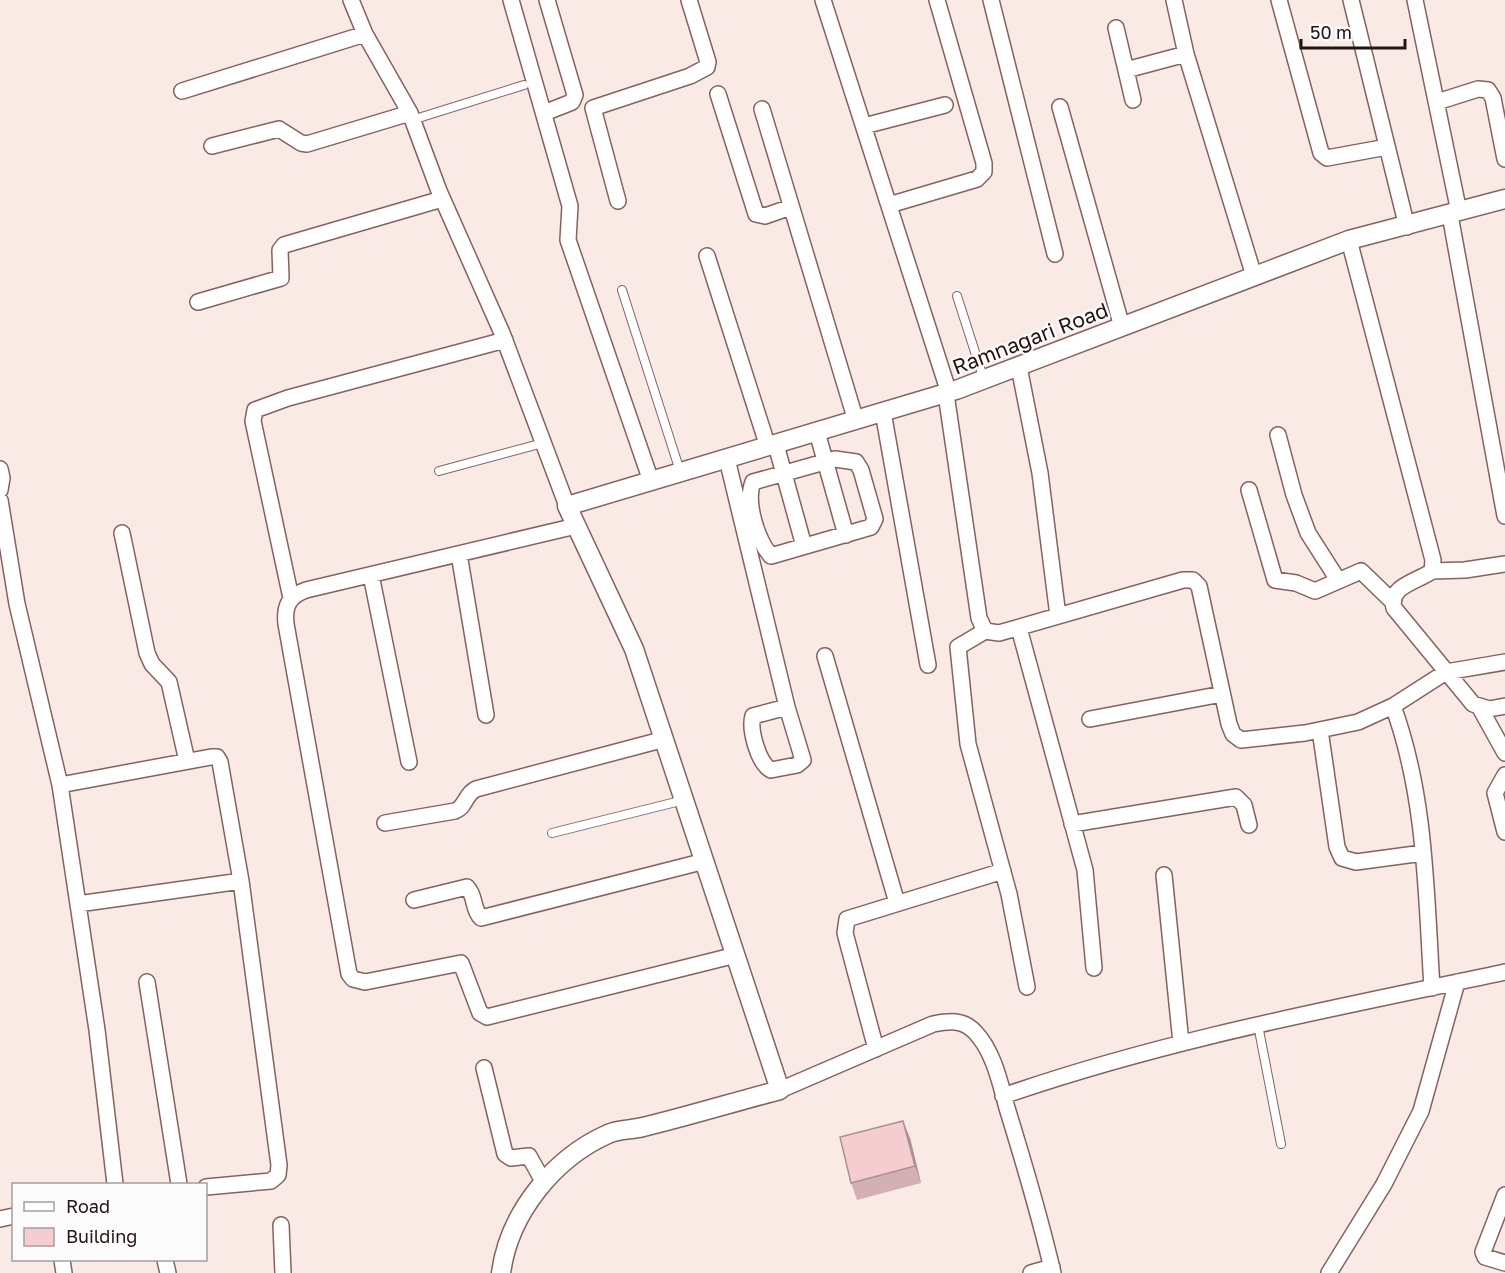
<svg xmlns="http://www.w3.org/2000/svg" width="1505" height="1273" viewBox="0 0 1505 1273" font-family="'Golos Text',sans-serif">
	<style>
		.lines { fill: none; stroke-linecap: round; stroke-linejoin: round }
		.service-casing { stroke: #84635c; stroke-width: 10 }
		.minor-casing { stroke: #84635c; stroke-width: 18 }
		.tertiary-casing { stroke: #84635c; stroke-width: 21 }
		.service { stroke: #fff; stroke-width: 8 }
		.minor { stroke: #fff; stroke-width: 15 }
		.tertiary { stroke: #fff; stroke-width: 18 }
		.wall { fill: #d3b0b3 }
		.shaded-wall { fill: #ac9092 }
		.building { fill: #f5cdd0; stroke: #ac9092; stroke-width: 1.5 }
		.labels { text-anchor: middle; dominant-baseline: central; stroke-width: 4.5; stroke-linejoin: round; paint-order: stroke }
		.street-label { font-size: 21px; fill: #211411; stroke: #fbfbfb }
	</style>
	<rect width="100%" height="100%" fill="#faeae6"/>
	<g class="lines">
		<g class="service-casing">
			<path id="service" d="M412,120L524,85
				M622,290L680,471
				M957,296L984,380
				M439,471L543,443
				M552,833L684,800
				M1258,1025L1281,1144"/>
		</g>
		<g class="minor-casing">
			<path id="minor" d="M351,0L365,34L410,113L439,191L502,333L567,506
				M511,0L570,206L568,240L651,481
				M823,0L949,393
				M991,0L1055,254
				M1174,0L1186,54L1254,276
				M1279,0L1321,153L1327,158L1387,147
				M1351,0L1407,227
				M1415,0L1459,212
				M1116,28L1133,100
				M1126,70L1186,54
				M182,91L365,34
				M718,94L756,214L765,216L791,207
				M1437,102L1478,89L1488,90L1493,98L1505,159
				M1060,107L1122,327
				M762,109L856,421
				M544,113L572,102L575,95L547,0
				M864,126L945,105
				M212,146L279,129L301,143L307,144L410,113
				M618,201L593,108L690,76L707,67L708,62L689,0
				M889,205L977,179L984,172V163L937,0
				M1450,215L1505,516
				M1349,240L1433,560L1432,571C1417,582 1388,586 1394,608L1473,704L1489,709L1505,706
				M707,256L768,447
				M198,302L281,278L280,250L284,245L442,199
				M1019,367L1040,473L1058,616
				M946,394L979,618L985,631L999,633L1183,580H1193L1199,586L1229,724L1233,734L1241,740L1305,733L1358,722L1393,706L1446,672L1505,662
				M883,412L928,665
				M817,432L846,535
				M1278,435L1294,495L1308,533L1338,580
				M776,445L804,546
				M727,459L787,707L803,760L797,765L771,770C758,763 749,729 753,716L787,707
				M835,459L856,462L861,470L875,519L871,527L771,556C757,540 745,502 753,482Z
				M0,469L2,478L0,490
				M1249,490L1275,580L1296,583L1315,591L1361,571L1392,601
				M0,500L17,604L60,785L97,1030L115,1184
				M576,526L306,590C289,596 284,606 286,624L349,974L353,979L365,982L461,963L480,1013L487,1017L736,955
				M122,533L147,653L152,664L169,682L187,761
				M459,554L486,715
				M1432,571L1465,570L1505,564
				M371,575L409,762
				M291,598L253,421L255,410L288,398L505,340
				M1019,628L1085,870L1094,968
				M985,631L958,647L968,744L1009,894L1027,987
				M825,656L897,903
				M1393,706C1426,796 1426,893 1432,988
				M1480,708L1505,753
				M1090,719L1222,694
				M1320,730L1337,847L1342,858L1356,862L1423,853
				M1505,775L1495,793L1505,832
				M60,785L211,757H217L220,762L241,881L279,1165L278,1175L271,1181L206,1187
				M385,823L455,811C466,807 465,794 476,789L665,739
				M1072,824L1236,797L1244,805L1249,825
				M1164,875L1181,1043
				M414,900L467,887C476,896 472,909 481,918L705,861
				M78,904L241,881
				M147,982L179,1184
				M876,1049L845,933L847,919L1003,871
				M484,1068L505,1154L511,1158L529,1156L544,1183
				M780,1090L933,1024C949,1021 963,1019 975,1032C994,1052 1000,1083 1007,1108C1024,1163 1040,1217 1053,1273
				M1003,1096C1167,1039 1336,1008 1505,972
				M1505,1195L1483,1252L1485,1257L1505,1263
				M0,1219L14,1216
				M281,1225L283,1273
				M62,1260L64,1273
				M165,1260L168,1273
				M1031,1273L1052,1267
				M1329,1273L1384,1184L1421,1111L1457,982"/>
		</g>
		<g class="tertiary-casing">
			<path id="tertiary" d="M501,1273C509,1213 554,1158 608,1134C618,1129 632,1130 643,1127C689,1116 734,1102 780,1090L634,649L567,506L956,390L1349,240L1505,199"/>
		</g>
		<use href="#service" class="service"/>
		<use href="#minor" class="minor"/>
		<use href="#tertiary" class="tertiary"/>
	</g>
	<path class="wall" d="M910,1138L921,1183L857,1200L851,1183Z"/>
	<path class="shaded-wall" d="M903,1121L910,1138L921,1183L915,1166Z"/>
	<path class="building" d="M903,1121L915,1166L851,1183L840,1137Z"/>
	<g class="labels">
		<g class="street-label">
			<text transform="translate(1030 338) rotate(-21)">Ramnagari Road</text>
		</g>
	</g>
	<rect x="12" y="1183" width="195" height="78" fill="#fbfbfb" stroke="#a49f9d" stroke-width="1.5"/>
	<rect x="24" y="1202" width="30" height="9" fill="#ffffff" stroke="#a49f9d" stroke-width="1.5"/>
	<text x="66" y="1213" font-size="18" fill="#211411">Road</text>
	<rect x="24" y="1228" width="30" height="18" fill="#f5cdd0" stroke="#a49f9d" stroke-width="1.5"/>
	<text x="66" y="1243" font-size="18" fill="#211411">Building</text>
	<path d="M1301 39v9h104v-9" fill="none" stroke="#211411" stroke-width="3"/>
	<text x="1310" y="39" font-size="18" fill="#211411" stroke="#fbfbfb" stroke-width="4.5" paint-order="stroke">50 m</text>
</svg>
